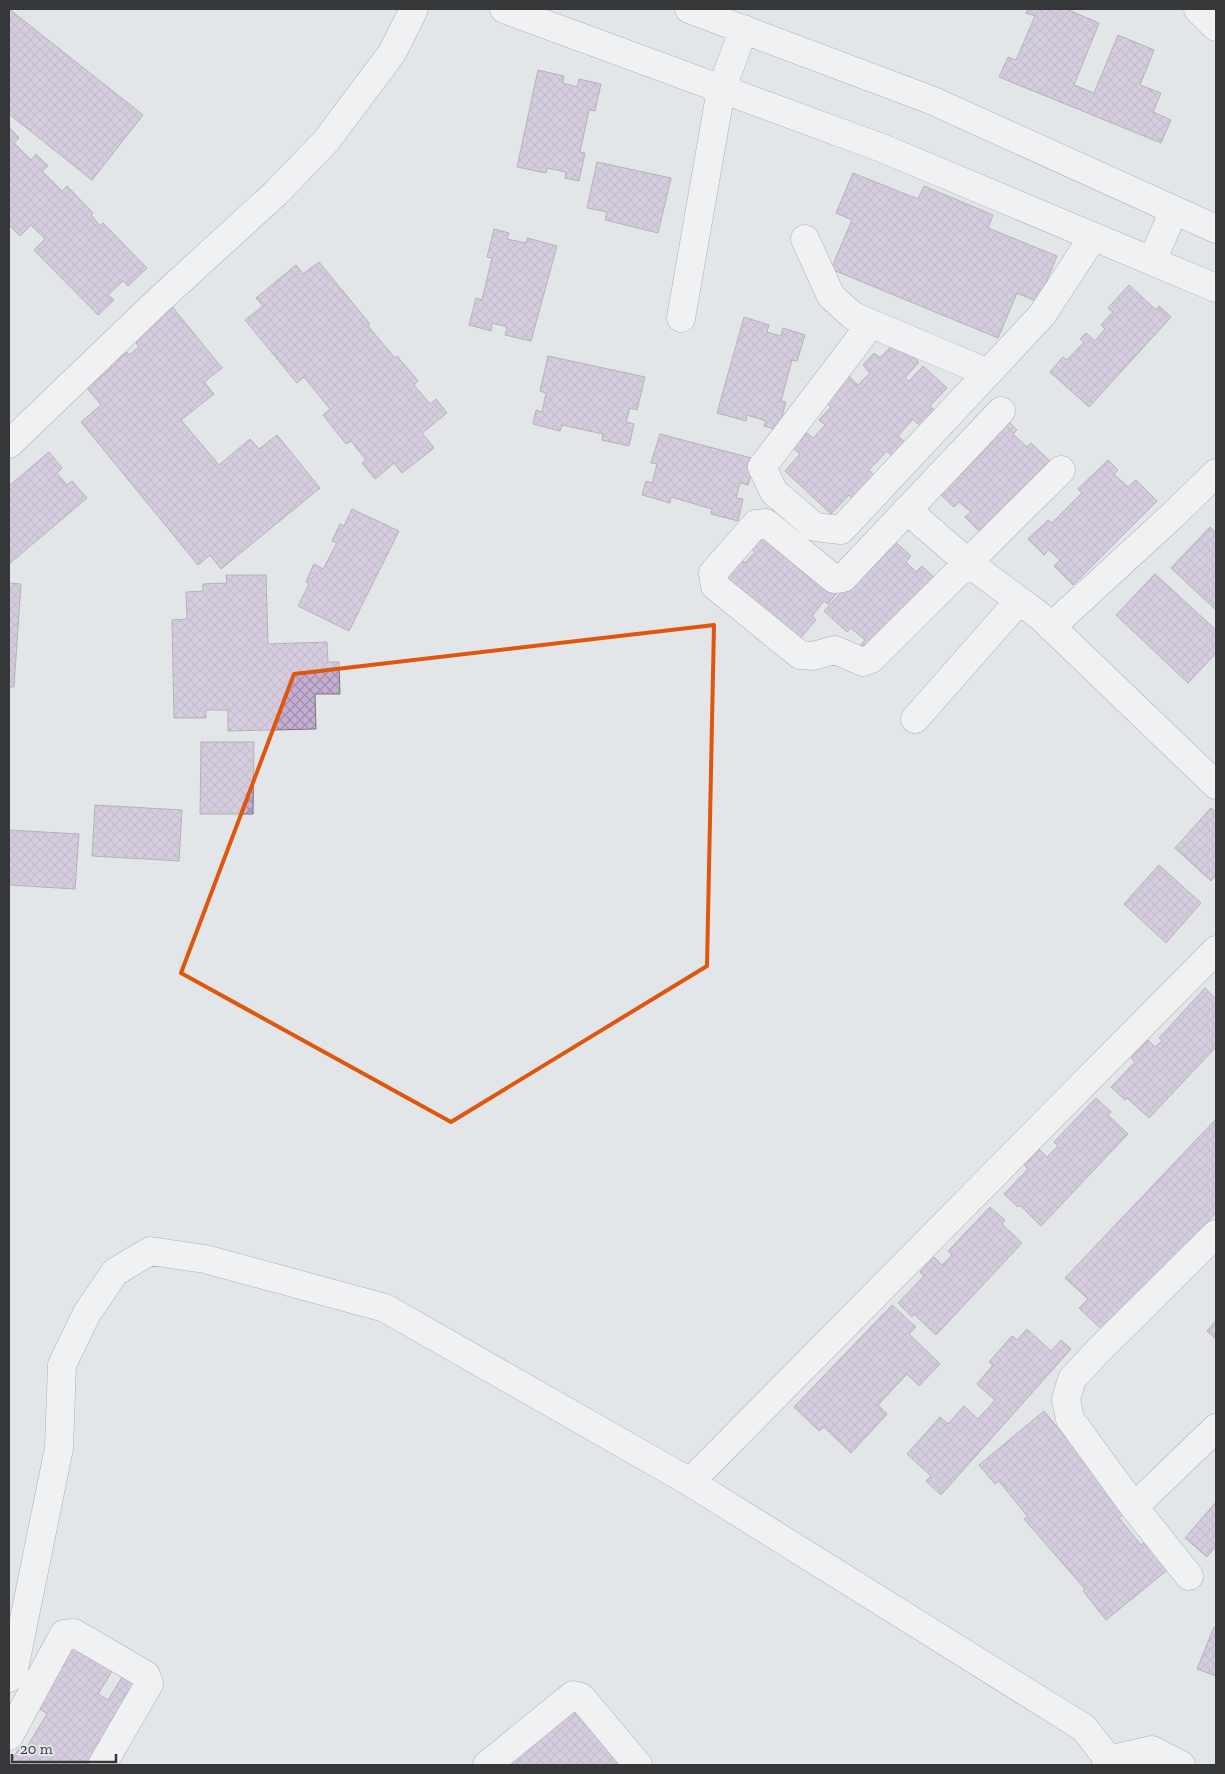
<svg xmlns="http://www.w3.org/2000/svg" width="1225" height="1774" viewBox="0 0 1225 1774" font-family="'Zilla Slab',serif">
	<style>
		.building { fill: url(#building-cross-hatch); stroke: #787679 }
		.lines { fill: none; stroke-linecap: round; stroke-linejoin: round }
		.minor-casing { stroke: #696c6f; stroke-width: 29 }
		.minor { stroke: #fff; stroke-width: 28 }
		.marked { fill: none; stroke: #df570e; stroke-width: 4; stroke-linejoin: round }
	</style>
	<defs>
		<pattern id="building-cross-hatch" width="8" height="8" patternUnits="userSpaceOnUse" patternTransform="scale(1.25)"><rect width="8" height="8" fill="#c4afd2"/><path d="M0 0l8 8M0 8l8-8" fill="none" stroke="#a08fab"/></pattern>
	</defs>
	<rect width="100%" height="100%" fill="#e3e6e9"/>
	<path class="building" d="M9,9L143,115L92,180L9,114Z
		M1028,9H1066L1099,23L1074,85L1094,93L1118,35L1154,50L1140,85L1161,93L1153,112L1171,120L1161,143L999,77L1008,57L1016,60L1035,16L1026,13Z
		M538,70L564,76L563,83L577,87L579,79L601,84L595,111L589,110L580,152L585,153L579,181L565,178L566,172L547,168L546,173L517,167Z
		M9,127L19,138L14,143L31,160L36,154L48,166L42,171L62,191L67,186L93,213L91,215L100,226L103,223L147,268L128,286L123,281L108,295L114,300L98,315L34,250L45,239L31,225L20,236L9,225Z
		M597,162L671,178L658,233L605,220L607,212L587,208Z
		M853,173L918,199L924,186L993,215L988,228L1057,256L1038,302L1017,293L998,338L831,269L852,220L836,213Z
		M494,229L509,233L507,239L526,243L527,238L557,246L531,341L505,335L507,327L492,323L491,331L469,325L476,298L482,300L492,258L487,257Z
		M319,262L370,324L368,326L395,358L397,356L418,381L414,385L430,404L436,399L447,413L422,433L434,448L402,473L394,463L375,479L362,463L366,460L351,441L346,444L323,415L330,409L304,377L297,383L245,320L263,306L256,298L296,265L303,274Z
		M1129,285L1156,310L1159,306L1171,317L1089,407L1050,372L1063,357L1067,360L1084,342L1080,339L1086,333L1095,341L1105,329L1101,325L1113,312L1108,308Z
		M170,304L222,368L204,382L214,394L181,420L219,465L250,439L259,449L277,435L320,488L221,569L210,555L198,565L81,422L101,405L87,388L112,367L111,365L127,352L129,355L139,347L135,341L142,335L138,330Z
		M744,317L769,325L767,332L781,336L783,328L805,335L797,361L792,360L781,401L786,402L778,430L764,426L766,421L747,415L746,421L717,413Z
		M896,341L919,362L905,378L909,381L923,366L947,388L930,406L935,411L921,427L913,419L898,436L906,443L893,457L887,451L869,470L876,477L857,502L849,495L831,514L785,471L800,454L793,448L807,433L813,438L825,425L819,420L831,407L823,400L847,374L858,385L870,373L863,365L874,353L880,358Z
		M548,356L645,377L637,410L630,408L626,422L634,424L629,446L602,440L603,434L562,425L560,431L533,424L536,410L542,412L546,393L540,391Z
		M1007,420L1017,430L1013,434L1027,447L1031,443L1053,464L984,536L965,517L971,512L959,502L954,507L938,492L957,472L961,475L991,444L987,440Z
		M660,434L755,459L748,485L740,483L736,498L743,499L738,521L711,514L712,509L671,497L670,503L642,495L646,481L652,483L657,464L651,463Z
		M49,452L62,468L57,473L67,485L72,481L87,498L9,564V486Z
		M1108,460L1118,470L1114,474L1128,487L1136,480L1157,501L1073,585L1054,566L1060,560L1049,550L1044,555L1028,539L1048,520L1052,523L1082,493L1078,489Z
		M352,509L399,531L349,631L298,606L309,584L306,582L314,564L323,569L337,543L332,541L340,524L344,526Z
		M1210,527L1216,532V610L1171,568Z
		M763,530L781,552L813,580L817,576L837,593L828,604L824,601L812,616L816,620L797,642L721,579L739,558L745,563L755,552L749,547Z
		M891,538L911,556L906,562L916,572L922,566L938,581L871,654L861,645L865,640L851,628L847,632L824,611Z
		M1155,574L1216,630V653L1188,683L1116,615Z
		M226,575H266L268,644L327,642L328,662H339L340,694H315L316,729L228,731V710H206V718H174L172,620L187,619L186,592L203,591V584L227,583Z
		M9,583L21,584L14,687H9Z
		M201,742H254L253,814H200Z
		M95,805L182,810L179,861L92,856Z
		M1211,808L1216,812V875L1211,881L1175,848Z
		M9,830L79,834L75,889L9,885Z
		M1159,865L1201,903L1166,943L1124,904Z
		M1205,988L1216,999V1047L1149,1118L1127,1098L1125,1100L1111,1087L1135,1062L1131,1058L1148,1040L1155,1047L1162,1041L1159,1038Z
		M1096,1098L1111,1112L1108,1115L1128,1134L1041,1226L1020,1205L1018,1207L1004,1194L1028,1169L1024,1165L1039,1149L1047,1157L1058,1146L1054,1142Z
		M1216,1119V1213L1103,1331L1079,1308L1088,1299L1065,1278Z
		M990,1207L1005,1220L1002,1224L1022,1243L936,1335L914,1314L912,1317L898,1303L924,1276L920,1272L934,1257L942,1265L952,1255L948,1251Z
		M892,1305L916,1327L909,1334L940,1364L919,1386L907,1374L878,1405L887,1414L851,1453L824,1427L819,1431L794,1407Z
		M1216,1320V1339L1207,1331Z
		M1027,1329L1051,1351L1061,1340L1071,1349L941,1495L926,1481L931,1476L907,1454L940,1417L948,1424L964,1406L978,1419L995,1400L977,1384L993,1365L989,1362L1012,1336L1017,1340Z
		M1044,1411L1127,1512L1119,1518L1141,1545L1149,1539L1171,1567L1106,1620L1083,1591L1085,1589L1024,1519L1028,1517L999,1481L995,1484L979,1465Z
		M1216,1502V1550L1214,1548L1207,1557L1185,1538Z
		M1214,1627L1216,1628V1676L1197,1669Z
		M72,1642L114,1668L98,1694L108,1700L124,1674L140,1684L94,1765H9L20,1747L25,1750L47,1714L33,1704Z
		M573,1701L627,1765H496Z"/>
	<g class="lines">
		<g class="minor-casing">
			<path id="minor" d="M504,9L882,148L1216,288
				M689,9L931,100L1216,229
				M1198,9L1216,27
				M805,239L831,296L853,316L988,373
				M1152,261L1174,210
				M681,318L721,90L744,29
				M871,324L762,467L774,492L815,527L841,530L1042,315L1093,237
				M1001,411L843,578L834,579L766,523L756,524L713,573L715,586L800,655L813,656L835,650L863,662L871,659L1061,470
				M9,444L159,300L276,193L326,141L392,53L414,9
				M907,510L967,562L1040,616L1216,785
				M1051,627L1173,515L1216,473
				M915,719L1019,601
				M1216,1234L1098,1351L1072,1379L1066,1399L1070,1419L1134,1507L1216,1428
				M690,1482L1216,950
				M1134,1507L1189,1576
				M9,1678L14,1669L59,1448L62,1365L87,1313L115,1272L150,1251L205,1259L385,1308L690,1482L1084,1728L1113,1765
				M9,1736L64,1634L74,1633L146,1675L149,1684L102,1765
				M487,1765L573,1695L581,1697L638,1765
				M1106,1765L1121,1757L1152,1750L1181,1765"/>
		</g>
		<use href="#minor" class="minor"/>
	</g>
	<path d="M0 0H1225V1774H0ZM714,625L707,966L451,1122L181,973L294,674Z" fill="#e3e6e9" fill-opacity=".55" fill-rule="evenodd"/>
	<path class="marked" d="M714,625L707,966L451,1122L181,973L294,674Z"/>
	<rect width="1225" height="1774" fill="none" stroke="#363739" stroke-width="20"/>
	<path d="M12 1754v8h104v-8" fill="none" stroke="#363739" stroke-width="2.5"/>
	<text x="20" y="1754" font-size="15" fill="#363739" stroke="#e3e6e9" stroke-width="4" paint-order="stroke">20 m</text>
</svg>
